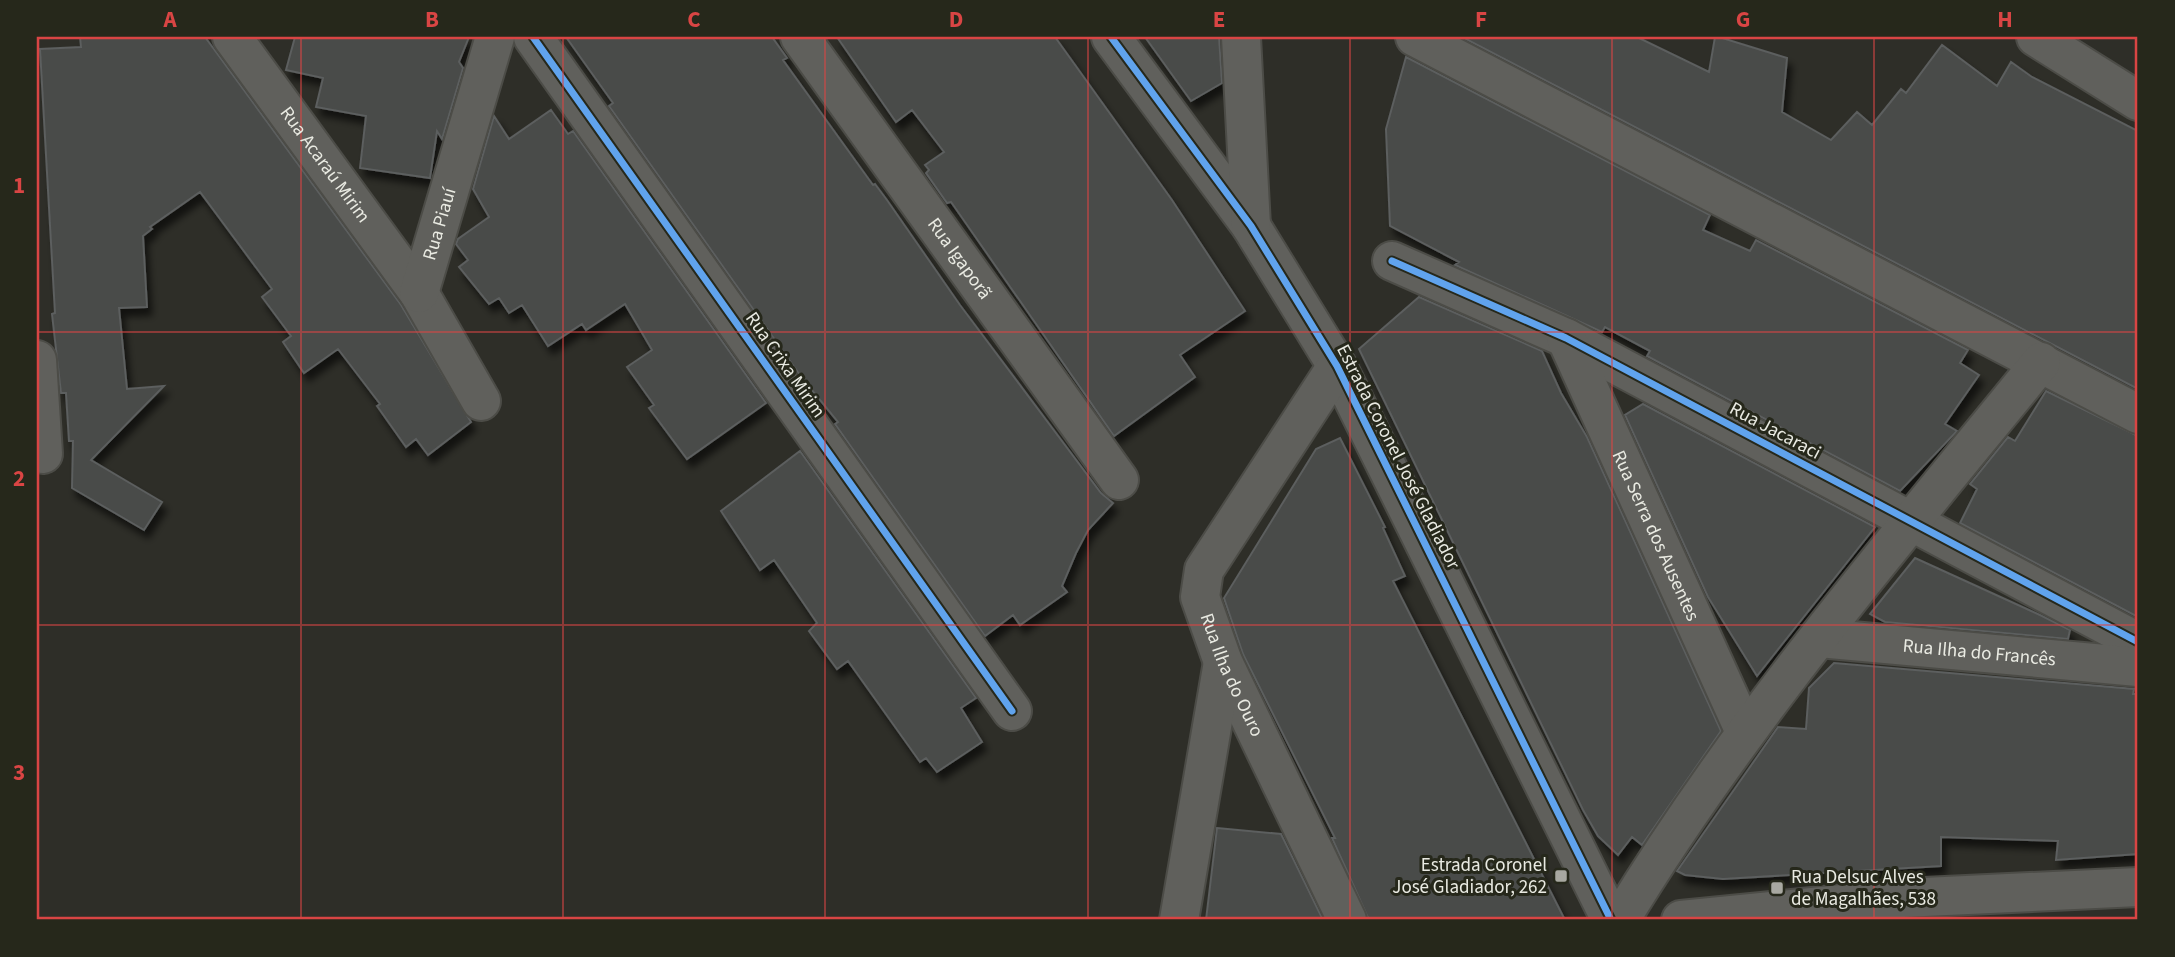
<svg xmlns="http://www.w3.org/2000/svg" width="2175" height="957" viewBox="0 0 2175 957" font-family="'Source Sans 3',sans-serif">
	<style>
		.building { fill: #494b49; stroke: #5c5e5e; stroke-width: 2; filter: url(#shadow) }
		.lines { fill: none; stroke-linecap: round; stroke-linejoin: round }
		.minor-casing { stroke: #4c4c47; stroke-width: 42 }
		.minor { stroke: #60605c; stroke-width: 38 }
		.cycleway-casing { stroke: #26281b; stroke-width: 11 }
		.cycleway { stroke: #60a3ed; stroke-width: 7 }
		.grid { fill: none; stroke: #d94544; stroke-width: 2; stroke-opacity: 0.55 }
		.poi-dot { fill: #a8a8a1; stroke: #26281b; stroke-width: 2.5 }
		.labels { text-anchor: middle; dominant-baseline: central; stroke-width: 6; stroke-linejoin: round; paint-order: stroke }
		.street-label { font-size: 19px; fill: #e9eae2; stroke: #26281b }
		.poi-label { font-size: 19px; fill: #e9eae2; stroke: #26281b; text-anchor: end }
		.neatline { fill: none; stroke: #d94544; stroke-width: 2.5 }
		.grid-label { font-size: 23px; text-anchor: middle; font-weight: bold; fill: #d94544 }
	</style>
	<defs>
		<filter id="shadow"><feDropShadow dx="4.5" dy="8" stdDeviation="3.5" flood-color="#0009"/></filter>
	</defs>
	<rect width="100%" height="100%" fill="#2e2e28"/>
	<path class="building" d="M80,37H205L401,305L471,422L428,455L416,439L406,447L377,406L380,404L338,349L304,373L283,342L291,336L262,297L272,289L200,192L150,227L152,229L143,236L147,307L119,308L127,389L164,386L91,460L162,502L144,530L72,488L73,441H69L66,393H61L52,314L55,313L40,49L81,47Z
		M295,37H469L459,62L463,68L442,139L437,131L430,178L360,168L366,116L316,107L323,78L286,70Z
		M566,37H772L787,58L783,60L873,185L875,184L887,200L960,305L1101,493L1113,503L1088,530L1076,553L1062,586L1067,592L1020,625L1013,615L985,636L835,424L838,422L802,378L609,106L613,103Z
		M837,37H1055L1172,200L1245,311L1180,355L1195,377L1114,436L958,212L951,202L947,203L926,173L929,170L925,165L944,152L912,110L896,122Z
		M1145,37H1219L1222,83L1191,101Z
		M1462,37H1637L1709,72L1715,37H1719L1787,58L1782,112L1831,140L1857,112L1872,125L1901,89L1906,93L1942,45L1997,86L2011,62L2032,77L2138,131V389Z
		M1406,57L1710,215L1703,230L1750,251L1756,240L1968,350L1960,363L1979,375L1945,424L1957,431L1900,491L1647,356L1650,351L1605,327L1602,332L1455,265L1459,262L1390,226L1386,129Z
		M551,110L568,134L573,131L766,403L687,459L649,408L654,405L627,367L652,350L625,304L586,330L582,324L548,346L522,305L509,313L499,298L489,304L459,267L468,260L456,244L458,239L489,217L473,189L494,116L509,139Z
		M1419,297L1542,351L1561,393L1587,437L1721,731L1642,845L1632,837L1618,855L1598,836L1583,810L1359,349Z
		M2046,391L2138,436V617L1960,523L1977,489L1970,484L2008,437L2015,441Z
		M1643,404L1875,527L1757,676L1708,597L1625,415Z
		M1340,438L1385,527L1383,528L1405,576L1393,581L1565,920H1369L1332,838H1335L1243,654L1224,598L1316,449Z
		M800,451L976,698L961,708L982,742L937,772L926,758L920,762L848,661L837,669L809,631L817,623L774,560L760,570L721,511Z
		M1915,558L2040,615L2070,630L2068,639L1885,622L1870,614Z
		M1834,663L2134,689L2133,694H2138V854L2056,860L2058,841L1941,837V866L1723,879L1685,875L1677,871L1778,727L1806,729L1809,688Z
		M1217,828L1281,834L1323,920H1206Z"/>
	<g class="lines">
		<g class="minor-casing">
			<g id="minor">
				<path id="s1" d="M232,37L419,293L481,401"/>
				<path d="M533,37L1012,711"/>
				<path id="s2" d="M800,37L1119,480"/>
				<path d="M1111,37L1251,226L1337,366L1611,920"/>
				<path d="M1241,37L1251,226"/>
				<path d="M1415,37L2138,414"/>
				<path d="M2036,37L2138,101"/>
				<path d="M1392,261L1566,338L2138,642"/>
				<path id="s3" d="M419,293L495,37"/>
				<path id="s4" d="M1566,338L1745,732"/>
				<path d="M37,360L43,454"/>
				<path id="s5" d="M1337,366L1204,570L1200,597L1223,662L1347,920"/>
				<path id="s6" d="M1819,638L2138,667"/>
				<path d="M1179,920L1223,662"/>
				<path d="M1620,920C1741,721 1894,543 2041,362"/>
				<path d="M1681,920L1903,898L2138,887"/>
			</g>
		</g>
		<use href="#minor" class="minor"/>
		<g class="cycleway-casing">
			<path id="cycleway" d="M533,37L1012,711
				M1111,37L1251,226L1337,366L1611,920
				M1392,261L1566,338L2138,642"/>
		</g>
		<use href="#cycleway" class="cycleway"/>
	</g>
	<path class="grid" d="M301,37V920M563,37V920M825,37V920M1088,37V920M1350,37V920M1612,37V920M1874,37V920M37,332H2138M37,625H2138"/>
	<g class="poi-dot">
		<rect x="1554" y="869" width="14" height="14" rx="3.5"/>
		<rect x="1770" y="881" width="14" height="14" rx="3.5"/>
	</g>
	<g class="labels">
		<g class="street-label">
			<text stroke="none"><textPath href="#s1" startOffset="158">Rua Acaraú Mirim</textPath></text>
			<text stroke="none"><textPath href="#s3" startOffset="72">Rua Piauí</textPath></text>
			<text stroke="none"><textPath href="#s2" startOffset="273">Rua Igaporã</textPath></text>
			<text transform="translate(785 365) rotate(55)">Rua Crixa Mirim</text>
			<text transform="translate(1775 431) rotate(28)">Rua Jacaraci</text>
			<text transform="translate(1398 457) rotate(63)">Estrada Coronel José Gladiador</text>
			<text stroke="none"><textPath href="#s4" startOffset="217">Rua Serra dos Ausentes</textPath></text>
			<text stroke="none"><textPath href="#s6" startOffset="161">Rua Ilha do Francês</textPath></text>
			<text stroke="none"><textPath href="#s5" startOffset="355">Rua Ilha do Ouro</textPath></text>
		</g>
		<g class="poi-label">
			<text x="1547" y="865">Estrada Coronel<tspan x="1547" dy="22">José Gladiador, 262</tspan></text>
			<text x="1791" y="877" text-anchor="start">Rua Delsuc Alves<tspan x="1791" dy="22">de Magalhães, 538</tspan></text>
		</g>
	</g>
	<rect width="2175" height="957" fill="none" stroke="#26281b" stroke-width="77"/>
	<rect x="38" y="38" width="2098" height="880" class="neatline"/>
	<g class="grid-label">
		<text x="170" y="27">A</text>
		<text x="432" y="27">B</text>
		<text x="694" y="27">C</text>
		<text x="956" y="27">D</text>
		<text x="1219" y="27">E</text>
		<text x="1481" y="27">F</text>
		<text x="1743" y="27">G</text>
		<text x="2005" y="27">H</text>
		<text x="19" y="193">1</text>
		<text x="19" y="486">2</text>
		<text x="19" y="780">3</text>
	</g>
</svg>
